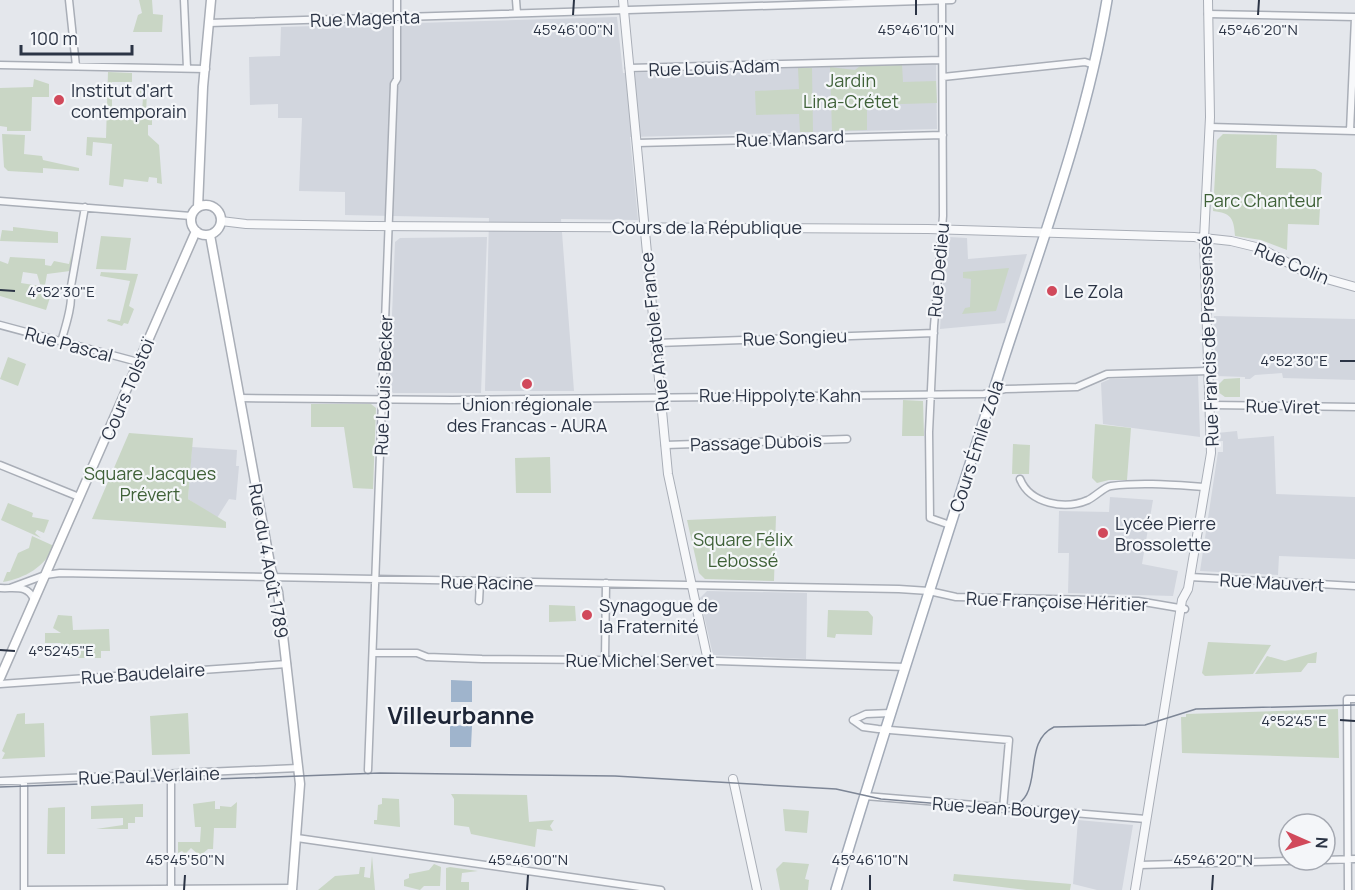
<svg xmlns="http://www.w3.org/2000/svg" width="1355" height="890" viewBox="0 0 1355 890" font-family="Manrope,sans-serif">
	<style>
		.built { fill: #d2d6de }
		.green { fill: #c9d6c5 }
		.water { fill: #9fb4cc }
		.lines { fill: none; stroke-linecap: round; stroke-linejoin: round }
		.minor-casing { stroke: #a9aeb7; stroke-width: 9 }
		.tertiary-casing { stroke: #a9aeb7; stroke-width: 10 }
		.secondary-casing { stroke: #a9aeb7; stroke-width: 11 }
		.primary-casing { stroke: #a3abb8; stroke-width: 12 }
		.minor { stroke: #f7f8fa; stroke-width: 6 }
		.tertiary { stroke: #f7f8fa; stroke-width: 8 }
		.secondary { stroke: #fff; stroke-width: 8 }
		.primary { stroke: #fff; stroke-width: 9 }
		.tram { stroke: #7d8696; stroke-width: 1.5 }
		.ticks { fill: none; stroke: #2b3445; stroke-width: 2 }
		.poi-dot { fill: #d1495b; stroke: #f4f6f9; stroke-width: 2 }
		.labels { text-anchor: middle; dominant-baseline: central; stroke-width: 4.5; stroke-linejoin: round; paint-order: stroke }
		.street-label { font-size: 18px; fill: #2b3445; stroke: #f4f6f9 }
		.park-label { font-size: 18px; fill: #3f6138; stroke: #f4f6f9 }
		.poi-label { font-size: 18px; fill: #2b3445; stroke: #f4f6f9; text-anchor: start }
		.district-label { font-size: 24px; font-weight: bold; fill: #1d2536; stroke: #f4f6f9 }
		.ticks-label { font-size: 15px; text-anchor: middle; fill: #2b3445; stroke: #f4f6f9; stroke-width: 4.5; stroke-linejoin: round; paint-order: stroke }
	</style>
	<rect width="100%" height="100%" fill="#e4e7ec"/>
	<path class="built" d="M617,17L623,73L936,64L937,129L630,137L638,220L561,219L574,391H485L489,218L345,215V192L299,191L302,118H278V104L250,105L249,57L280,56L281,27Z
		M487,237L481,393H393L389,388L395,242L400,238Z
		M949,237L967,238L968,259L1027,254L1005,323L940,329L945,242Z
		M1214,316L1355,319V380L1283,378L1282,373L1255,375L1250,379H1245V377L1216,376Z
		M1198,375L1200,437L1103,424L1101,383L1110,379Z
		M1237,431L1238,439L1274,436L1276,494L1355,497V559L1279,556L1278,575L1200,571L1218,452H1223V441H1218L1217,433Z
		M192,447L237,450L236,466H239L236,500L229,499L217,518L188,499Z
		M1110,497L1153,500L1142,564L1178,571L1173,596L1068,593L1069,553H1058L1059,511L1109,512Z
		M707,591L807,593L806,659L713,655L700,598Z
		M1078,820L1133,825L1122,890H1097L1073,884Z"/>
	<path class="green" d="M139,0H152L153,14L163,15L162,32H133L138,15L142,13Z
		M902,65L903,82L936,81L937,103L867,105V130L832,131L830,67L855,70L860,66Z
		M798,68H812L813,132H800L799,114L756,115L755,91L799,89Z
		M108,72L132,73V82H112V111H142L143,98L138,97V85H144L147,89L146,118H118L152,119V125H148V135L159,145L162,184L157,183V178L149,177L148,182L124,179L123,187L109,185L112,144L93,142L92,156L86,155L87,137L106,138Z
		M34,79L49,84V97H32L31,131H7V127L0,126V88L33,87Z
		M2,134L25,135L24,154L42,156L43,160L79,168V171L43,168V173L8,171L4,167Z
		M1223,134L1277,135L1276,168L1315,169L1322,173L1319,225L1288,224L1287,250L1261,240L1235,236C1234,218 1231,213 1213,211L1217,140Z
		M13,227L58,232V243L0,241L2,230L13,231Z
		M101,236L131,238L126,270L96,269Z
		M72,252L70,271L47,274L45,285L40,284L37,274L23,272L21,283L53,288L46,310L0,296V261L8,264L10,257L45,259V265L51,266L54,261L69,264Z
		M1009,268L996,311L962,314L965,308L970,307L971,279L963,278V272Z
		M101,272L138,274L129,306L134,309L128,324L124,323L122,326L107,321L108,319L120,321L130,281L100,276Z
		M8,357L26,364L18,386L0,379Z
		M1240,378V397H1225L1218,392L1219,384L1224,379Z
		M903,400L923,401L924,436H902Z
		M311,404H371L376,408L373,489L353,488L344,427H311Z
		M1095,424L1131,428L1127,480H1109L1097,483L1092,478Z
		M129,433L193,438L188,499L226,522V528L92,519Z
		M1013,444L1030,445L1029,474H1012Z
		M550,457L551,493H516L515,458Z
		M8,503L33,513L32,517L49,520L44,533L37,530L35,533L41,538L1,520Z
		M776,516L774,581L705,579L699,573L687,520Z
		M32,536L54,546C45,567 25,578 3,582L7,572H10L18,553L29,548Z
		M549,605L575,606L576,621L549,622Z
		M828,610L868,611L873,617L872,635L836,634L835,638L827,637Z
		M58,615L72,616L73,630L109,629L110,651H101V658H69L68,653H62L61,643H45V633H61L53,628Z
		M1208,642L1271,645L1253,674L1205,676L1202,673Z
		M1317,652L1316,663H1308L1301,672L1255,674L1267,656L1285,661Z
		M1338,709L1339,758L1182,753L1181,717H1186V714Z
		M25,713V724L44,723L45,757L2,759L5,753L2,751L17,714Z
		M188,713L190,754L152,755L150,716Z
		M451,794L527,795L529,822L554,820L550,826L553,831L537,829L535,847L471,834L469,827L454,825V799Z
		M382,798L399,799L400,827L374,824V820H377L378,805L382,804Z
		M215,801V809H220V806L231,807L237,802L236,828H214L213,849H208L200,856L191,848L185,854L182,851L178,853V842H200L201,827H195L193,804Z
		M143,804V817H135V823H128V829H96L123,825V818L91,819V806Z
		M65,807V854H47L48,808Z
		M783,809L809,811L807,833L785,831Z
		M372,856L375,890H318L335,876L359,874L360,867H365L364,877L370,878Z
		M783,862L809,864L805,879L809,880L808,890H780L776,869Z
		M434,864L441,867L440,886H424L420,890L404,886V880L409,878V874L429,870Z
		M450,867L478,871L462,873L461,882H469V890H446V868Z
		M954,874L1071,884L1070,890H1026L953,881Z"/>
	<path class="water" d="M451,680L472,681V702H451Z
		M450,725L472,726L471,747H450Z"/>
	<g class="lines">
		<g class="minor-casing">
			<path id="minor" d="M69,0L76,66
				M184,0L187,68
				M516,0L517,13
				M942,0L943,216L934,326L929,432L930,518L950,525
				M1208,14L1355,17
				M209,23L952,0
				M0,65L206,69
				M629,68L942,60
				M943,77L1085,62L1094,65
				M1210,127L1355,131
				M1350,131L1355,18
				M637,143L943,135
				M0,201L191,216
				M0,325L138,362
				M61,342C64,331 74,302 70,292L85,207
				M657,343L934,333
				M240,398L452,400L984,394L1005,389L1077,387L1107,374L1209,371
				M1210,405L1355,407
				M665,445L847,439
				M0,465L79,497
				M1020,479C1030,504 1065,510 1088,500C1096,496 1104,487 1111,486C1142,482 1174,485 1205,487
				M1190,577L1355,586
				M0,588C14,589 28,584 34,600
				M10,588L45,575L60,573L899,589L929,591L956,597L1138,601L1185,609
				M479,601L480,583
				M374,653H417L427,657L482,659L717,661L906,667
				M605,660L606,583
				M0,684L287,664
				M853,720L863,727L878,729L1009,740L1003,809
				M853,720L866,714L891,713
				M368,770L394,84L397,79V0
				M0,781L298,768
				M865,796L1146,819
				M297,838L661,890
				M1325,860L1355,859
				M1139,865L1325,860
				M24,890V780
				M25,890L292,888
				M171,890V774
				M1348,890L1347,702V699H1355"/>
		</g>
		<g class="tertiary-casing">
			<path id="tertiary" d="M623,0L668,474L708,661
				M221,221L246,224L371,226L928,229L1194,237L1231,241L1260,248L1309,274L1355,287
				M733,779L757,890
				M1135,890L1182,600L1188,589L1211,453L1204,239L1210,117L1208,0"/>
		</g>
		<g class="secondary-casing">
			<path id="secondary" d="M191 220a15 15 0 1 1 30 0a15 15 0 1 1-30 0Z
				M198,207L203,87L211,0
				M210,235L271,569L278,592L300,784L292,890
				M0,678L196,231"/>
		</g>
		<g class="primary-casing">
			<path id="primary" d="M836,890C890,711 948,533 1005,355C1043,238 1087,121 1107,0"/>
		</g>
		<use href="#minor" class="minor"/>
		<use href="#tertiary" class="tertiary"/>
		<use href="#secondary" class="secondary"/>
		<use href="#primary" class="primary"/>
		<path class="tram" d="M0,787L380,773L615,776L836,789L881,799L1003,809C1050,803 1018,744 1054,727L1145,725L1196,709L1355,705"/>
	</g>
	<path class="ticks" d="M573,15L574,0M916,15V0M1258,15L1259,0M0,290L15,291M1340,361H1355M0,650L15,651M1340,720L1355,721M184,890L185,875M527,890L528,875M870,890V875M1212,890L1213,875"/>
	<g class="poi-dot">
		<circle cx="59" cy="100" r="6"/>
		<circle cx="1052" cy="291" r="6"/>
		<circle cx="527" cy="384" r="6"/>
		<circle cx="1103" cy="533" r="6"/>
		<circle cx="587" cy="615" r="6"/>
	</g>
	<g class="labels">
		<g class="street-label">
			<text transform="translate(365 18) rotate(-2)">Rue Magenta</text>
			<text transform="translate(714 67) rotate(-2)">Rue Louis Adam</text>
			<text transform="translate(790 138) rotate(-2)">Rue Mansard</text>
			<text x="707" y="227">Cours de la République</text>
			<text transform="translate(1292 263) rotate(23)">Rue Colin</text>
			<text transform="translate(938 270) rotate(-85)">Rue Dedieu</text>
			<text transform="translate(654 332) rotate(-96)">Rue Anatole France</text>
			<text transform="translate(795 337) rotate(-2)">Rue Songieu</text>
			<text transform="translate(1208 341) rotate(-92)">Rue Francis de Pressensé</text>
			<text transform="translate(69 344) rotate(15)">Rue Pascal</text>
			<text transform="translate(383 385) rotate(-88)">Rue Louis Becker</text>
			<text transform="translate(127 389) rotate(-67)">Cours Tolstoï</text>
			<text x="780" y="395">Rue Hippolyte Kahn</text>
			<text transform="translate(1283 406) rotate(1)">Rue Viret</text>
			<text transform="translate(756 442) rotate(-2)">Passage Dubois</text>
			<text transform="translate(976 446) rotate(-72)">Cours Émile Zola</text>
			<text transform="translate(269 561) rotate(80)">Rue du 4 Août 1789</text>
			<text transform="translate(487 582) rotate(1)">Rue Racine</text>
			<text transform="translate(1272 582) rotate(3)">Rue Mauvert</text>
			<text transform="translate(1057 601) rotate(2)">Rue Françoise Héritier</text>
			<text x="640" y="660">Rue Michel Servet</text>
			<text transform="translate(143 673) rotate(-4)">Rue Baudelaire</text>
			<text transform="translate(149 775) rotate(-2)">Rue Paul Verlaine</text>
			<text transform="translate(1006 808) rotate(4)">Rue Jean Bourgey</text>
		</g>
		<g class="park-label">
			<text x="851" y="80">Jardin<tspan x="851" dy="21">Lina-Crétet</tspan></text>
			<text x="1263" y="200">Parc Chanteur</text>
			<text x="150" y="473">Square Jacques<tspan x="150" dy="21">Prévert</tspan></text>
			<text x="743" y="539">Square Félix<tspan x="743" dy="21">Lebossé</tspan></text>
		</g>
		<g class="poi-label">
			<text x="71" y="90">Institut d'art<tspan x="71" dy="21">contemporain</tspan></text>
			<text x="1064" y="291">Le Zola</text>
			<text x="527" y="404" text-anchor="middle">Union régionale<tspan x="527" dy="21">des Francas - AURA</tspan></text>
			<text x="1115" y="523">Lycée Pierre<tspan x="1115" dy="21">Brossolette</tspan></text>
			<text x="599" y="605">Synagogue de<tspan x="599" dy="21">la Fraternité</tspan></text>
		</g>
		<g class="district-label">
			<text x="461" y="714">Villeurbanne</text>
		</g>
	</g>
	<g class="ticks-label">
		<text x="573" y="35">45°46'00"N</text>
		<text x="916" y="35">45°46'10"N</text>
		<text x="1258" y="35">45°46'20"N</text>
		<text x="61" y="297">4°52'30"E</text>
		<text x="1294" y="366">4°52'30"E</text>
		<text x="61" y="656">4°52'45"E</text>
		<text x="1294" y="726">4°52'45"E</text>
		<text x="185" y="865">45°45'50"N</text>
		<text x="528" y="865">45°46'00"N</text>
		<text x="870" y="865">45°46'10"N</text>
		<text x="1213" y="865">45°46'20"N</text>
	</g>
	<g transform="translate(1307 842) rotate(93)"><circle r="28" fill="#f4f6f9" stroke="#a4a8b1" stroke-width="1.5"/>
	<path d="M0-4.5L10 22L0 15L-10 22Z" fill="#d1495b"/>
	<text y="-9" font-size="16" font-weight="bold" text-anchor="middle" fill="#2b3445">N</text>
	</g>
	<path d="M21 45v9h111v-9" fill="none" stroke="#2b3445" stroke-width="3"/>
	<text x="30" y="45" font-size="18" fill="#2b3445" stroke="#f4f6f9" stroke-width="4.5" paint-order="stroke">100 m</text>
</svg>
